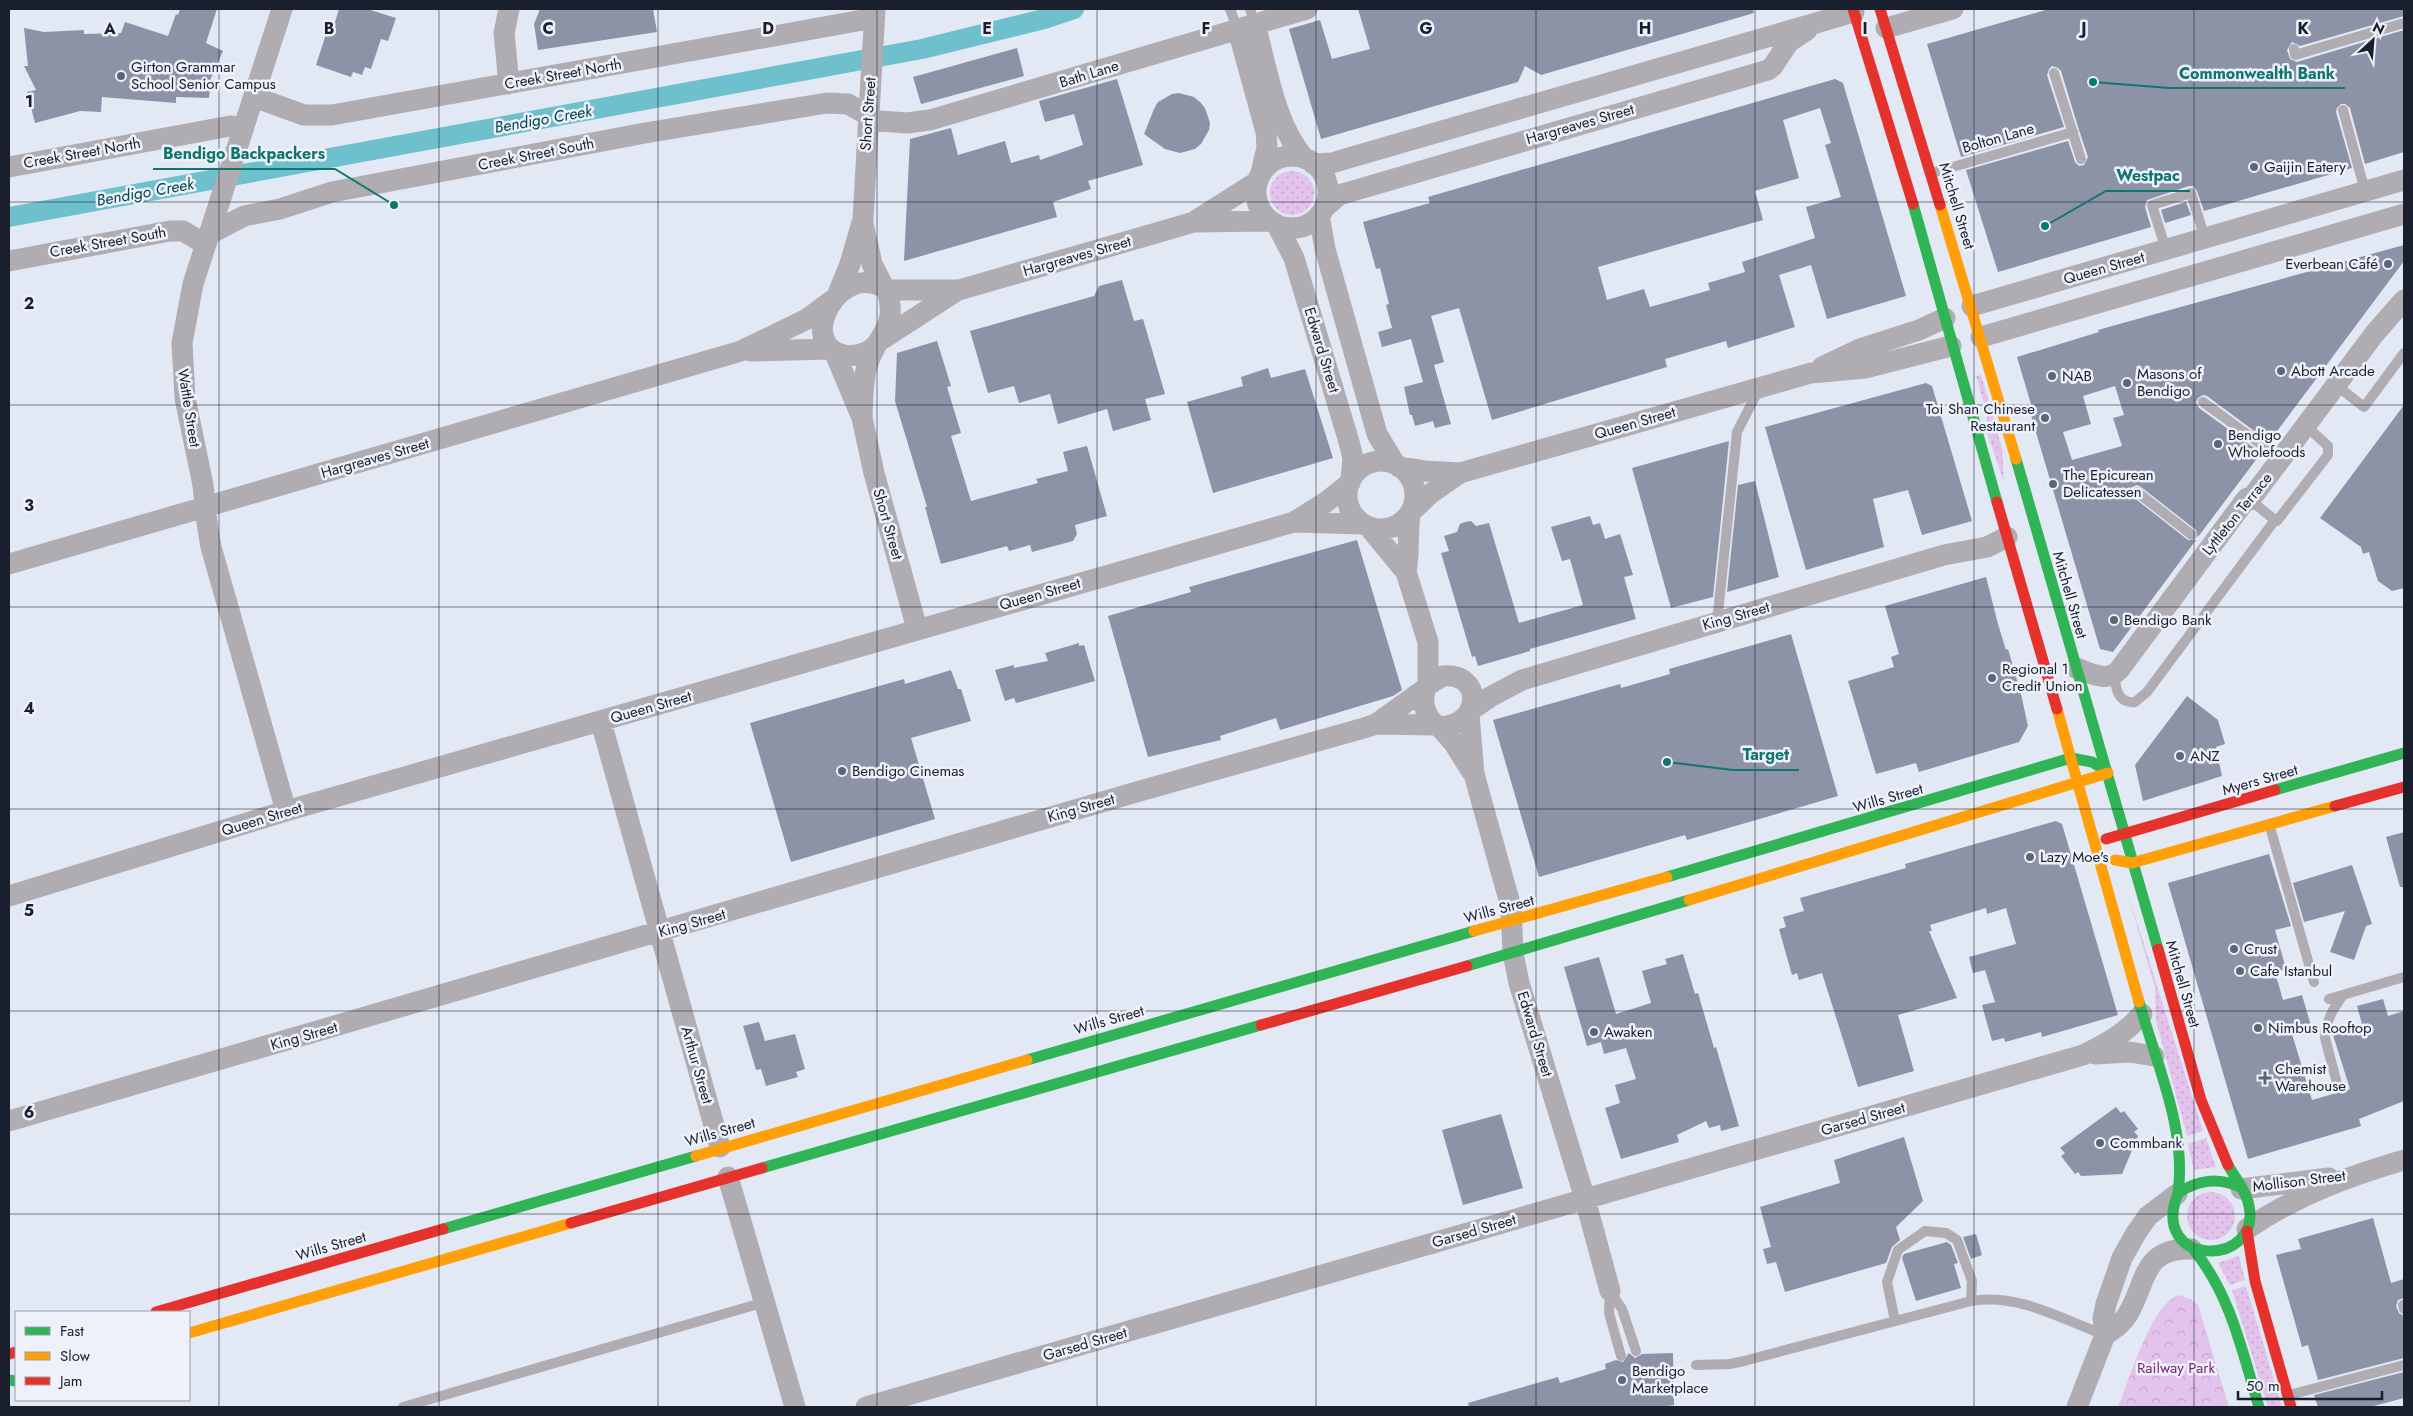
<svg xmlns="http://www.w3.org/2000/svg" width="2413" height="1416" viewBox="0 0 2413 1416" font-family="Jost,sans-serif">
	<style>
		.grass { fill: url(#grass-dots) }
		.forest { fill: url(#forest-crowns) }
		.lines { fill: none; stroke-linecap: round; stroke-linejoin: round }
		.canal { stroke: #6ec0cd; stroke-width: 20 }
		.building { fill: #8c93a7; fill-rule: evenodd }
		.lane { stroke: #afadb2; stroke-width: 10 }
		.street { stroke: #afadb2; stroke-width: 21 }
		.fast { stroke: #30b455; stroke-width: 11 }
		.slow { stroke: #ff9f0a; stroke-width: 11 }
		.jam { stroke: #e5322d; stroke-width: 11 }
		.grid { fill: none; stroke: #191f2d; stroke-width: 1; stroke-opacity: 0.55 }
		.poi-dot { fill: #5f6573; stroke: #eef1f9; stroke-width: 2 }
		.labels { text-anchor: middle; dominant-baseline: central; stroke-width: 5; stroke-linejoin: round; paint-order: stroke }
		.poi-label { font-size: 15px; fill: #191f2d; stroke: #eef1f9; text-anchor: start }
		.street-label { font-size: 15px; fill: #191f2d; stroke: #eef1f9 }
		.park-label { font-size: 15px; fill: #78257c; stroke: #eef1f9 }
		.water-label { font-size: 16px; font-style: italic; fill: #00474e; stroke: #eef1f9 }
		.grid-label { font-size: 16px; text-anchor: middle; font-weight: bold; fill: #191f2d; stroke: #eef1f9; stroke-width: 5; stroke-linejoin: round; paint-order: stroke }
		.leader { fill: none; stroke: #0f766e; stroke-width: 2 }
		.callout-dot { fill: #0f766e; stroke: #eef1f9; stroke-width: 2 }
		.callout-label { font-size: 16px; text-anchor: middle; font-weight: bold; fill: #0f766e; stroke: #eef1f9; stroke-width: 5; stroke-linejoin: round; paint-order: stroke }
	</style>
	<defs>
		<pattern id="grass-dots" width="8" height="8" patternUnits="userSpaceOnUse" patternTransform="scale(1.25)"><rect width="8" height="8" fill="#e3c3eb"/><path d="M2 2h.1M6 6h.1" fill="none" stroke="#c2a7ca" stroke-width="1.8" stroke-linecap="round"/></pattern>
		<pattern id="forest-crowns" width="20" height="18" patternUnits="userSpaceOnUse" patternTransform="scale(1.25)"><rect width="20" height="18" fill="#e3c3eb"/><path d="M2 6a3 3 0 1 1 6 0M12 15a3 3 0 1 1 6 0" fill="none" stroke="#c2a7ca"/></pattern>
	</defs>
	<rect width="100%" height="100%" fill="#e2e8f4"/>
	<path class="grass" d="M1270 193a22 22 0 1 1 44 0a22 22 0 1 1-44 0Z
		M1981,375L2002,448L2004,482L1987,433V414L1976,376Z
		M2127,891L2203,1131L2187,1136L2156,1020L2155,988Z
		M2206,1138L2216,1167L2194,1170L2188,1144Z
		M2187 1216a24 24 0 1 1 48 0a24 24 0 1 1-48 0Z
		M2239,1256L2245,1280L2230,1285L2218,1263Z
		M2246,1286L2282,1407H2268L2232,1290Z"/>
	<path class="forest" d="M2179,1295L2192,1300L2198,1305L2229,1407H2118C2129,1382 2151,1303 2179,1295Z"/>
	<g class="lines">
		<path class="canal" d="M9,217L922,49L1044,19L1074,9"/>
	</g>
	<path class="building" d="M180,9H217L206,43L223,51L211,78L209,98L176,97V103L102,97L101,112L80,111L35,123L27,92L36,90L24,66H28L24,28L44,32L84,30V34L121,33L125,22L168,36L176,14L178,15Z
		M339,9H367L396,18L388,41L381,39L371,69L365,67L362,75L353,72L351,77L316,65L327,31L332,32Z
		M540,9H653L657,32L538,50L534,24Z
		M1358,9H1753L1754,13L1541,75L1525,66L1518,82L1321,139L1289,29L1320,20L1332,59L1370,49Z
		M2049,9H2404V16L2300,46L2292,42L2287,50L2290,59L2297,62L2404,30V152L2365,164L2350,108L2345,104H2341L2337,108L2336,112L2352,168L2204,211L2197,191L2193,186H2189L2147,200L2145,207L2151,227L1998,272L1966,170L2068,141L2075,162L2079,166L2084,165L2088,157L2079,130L2061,71L2058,68L2052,66L2049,69L2047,75L2064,127L1961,157L1927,44Z
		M1017,48L1024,76L921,104L913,77Z
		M1117,79L1143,165L1088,181L1091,189L1053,202L1057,217L904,261L910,139L951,128L958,155L1005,141L1011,163L1039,155L1040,160L1083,145L1074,114L1045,122L1039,101Z
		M1835,79L1843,83L1906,296L1827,319L1811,265L1779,275L1795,327L1728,348L1726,341L1665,359L1667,367L1492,420L1459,308L1431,316L1444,362L1434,365L1451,424L1435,428L1433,421L1415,426L1412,415H1410L1404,387L1423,382L1411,339L1382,347L1378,332L1392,328L1386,305L1389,304L1380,268L1376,269L1363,222L1430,203L1428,197ZM1820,108L1831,143L1825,145L1841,197L1806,207L1815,238L1742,262L1745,272L1708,283L1710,290L1650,307L1644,289L1607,300L1598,267L1763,220L1755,191L1799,178L1783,120Z
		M1179,93L1194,97L1200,102L1205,108L1210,123L1209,130L1201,144L1195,149L1180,153L1165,149L1144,134L1154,109L1158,102L1172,94Z
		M2186,202L2191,215L2165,223L2161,210Z
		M2404,245V261L2269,442L2207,396L2203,395L2198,398L2196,402L2199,408L2261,453L2198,537L2196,530L2141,487L2137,485L2132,487L2130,492L2133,497L2188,540H2196L2113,652L2100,649L2030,412L2033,411L2017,357L2099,332L2098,330L2123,323ZM2115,386L2124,415L2113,418L2122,446L2072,460L2063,432L2091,424L2083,396Z
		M1122,280L1134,321L1143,319L1165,394L1145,399L1151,420L1113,431L1107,409L1058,424L1050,394L1019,403L1014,386L988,393L970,331L1094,296L1099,286Z
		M937,341L951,386L947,387L961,433L951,436L971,501L1038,483L1036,479L1068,471L1063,452L1087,446L1107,516L1075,525L1077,534L1073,541L1032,552L1030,545L1009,551L1007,546L941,564L925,507H927L895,401L897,353Z
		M1268,368L1271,378L1305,369L1333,458L1213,493L1187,402L1243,386L1241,377Z
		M1926,383L1932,386L1972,521L1922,535L1908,490L1873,499L1884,547L1806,570L1765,427Z
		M2404,405V588L2392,591L2378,581L2369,552L2363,554L2361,547L2320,518Z
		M1729,441L1713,597L1671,608L1632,468Z
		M1755,481L1779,577L1727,592L1738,485Z
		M1590,516L1593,525L1600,523L1605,539L1620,534L1633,575L1624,577L1636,619L1530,649V651L1478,666L1475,656L1472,657L1441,553L1449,551L1444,536L1457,532L1460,524L1465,522L1471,521L1476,526L1489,523L1519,623L1583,605L1570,559L1562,561L1551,527Z
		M1357,540L1402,690L1393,696L1280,730L1276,718L1220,736L1221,740L1148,757L1108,616L1191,592L1189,587Z
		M1986,577L1998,624L2006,650L2008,649L2021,694L2028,726L2019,742L1919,772L1916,763L1876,774L1848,681L1894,667L1891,657L1899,654L1885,606Z
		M1791,634L1838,796L1687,840L1685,835L1539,877L1493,720L1620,684L1621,688L1670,674L1669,669Z
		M1079,643V646L1084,645L1095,681L1016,703L1014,698L1005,701L995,670L1014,665V668L1048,661L1045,653Z
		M951,670L958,689H961L971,721L911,738L935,819L791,862L750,723L904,679L905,684Z
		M2187,696L2218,720L2225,744L2216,747L2222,776L2143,801L2135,765Z
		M2056,821L2062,824L2118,1015L2042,1037L2041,1032L2005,1042L2004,1038L1992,1041L1982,1005L1995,1002L1985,970L1973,973L1969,957L2016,944L2006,908L1987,914L1986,908L1930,925L1932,931H1929L1957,998L1898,1015L1914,1071L1858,1087L1822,973L1799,980L1797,973L1792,975L1779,929L1786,927L1783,917L1804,911L1800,898L1906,868L1905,864Z
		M2404,832V887H2400L2386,837Z
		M2269,854L2291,926L2275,930L2286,969L2275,972L2283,1000L2302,995L2312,1029L2292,1034L2312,1100L2350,1089L2332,1032L2362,1024L2357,1006L2383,999L2388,1016L2404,1011V1101L2359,1119L2361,1126L2248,1159L2168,883Z
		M2352,865L2372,924L2366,926L2354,960L2330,952L2345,911L2304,922L2293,883Z
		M1683,954L1695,994L1698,993L1714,1048L1716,1047L1739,1126L1721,1131L1720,1125L1709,1128L1706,1121L1677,1135L1679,1142L1621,1159L1605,1108L1620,1103L1615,1085L1636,1079L1626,1048L1604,1054L1601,1042L1587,1046L1564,967L1599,957L1616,1014L1651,1003L1642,971L1667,964L1665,959Z
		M759,1022L765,1041L795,1034L805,1069L796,1072L798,1077L766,1086L761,1069L756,1070L743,1026Z
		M2116,1107L2121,1113L2124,1111L2138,1129L2134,1132L2138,1136L2122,1174L2081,1176L2078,1172L2075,1174L2061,1156L2065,1153L2060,1148Z
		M1501,1114L1523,1188L1463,1205L1442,1130Z
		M1904,1137L1923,1201L1896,1227L1900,1240L1892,1247L1886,1263L1785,1292L1776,1262L1767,1264L1763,1249L1771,1247L1760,1207L1840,1183L1834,1160Z
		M2373,1218L2391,1283L2404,1279V1298L2398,1300L2396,1306L2399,1313L2404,1316V1358L2318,1380L2308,1345L2302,1347L2276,1255L2301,1249L2298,1239Z
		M1976,1234L1982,1255L1971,1259L1963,1237Z
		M1947,1242L1951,1245L1958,1263L1954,1264L1961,1288L1916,1301L1902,1258L1904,1254Z
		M1629,1353L1635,1358L1642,1354L1673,1353L1674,1405L1660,1407H1469L1468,1403L1558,1377L1560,1383L1606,1369L1605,1364L1616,1360L1623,1362Z
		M2404,1372V1398L2370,1407H2318L2314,1395Z"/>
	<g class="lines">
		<path class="lane" d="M1230,9L1238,30
			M1250,9L1255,25
			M2294,49L2295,55L2404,23
			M2054,73L2081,159
			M2343,110L2365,191
			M1932,173L2073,132
			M2166,250L2152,205L2191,193L2205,239
			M2336,385L2364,407L2404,353
			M2203,402L2281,459
			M2137,492L2192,535
			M2275,520L2277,521L2328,455V446L2306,426
			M1717,622L1737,432L1759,389
			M2115,674C2115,688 2118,704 2135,702L2147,692L2275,520L2250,500
			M2270,827L2314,982
			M2329,999L2404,977
			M2338,1087L2325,1038C2326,1020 2333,1009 2343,995
			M1610,1291L1609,1313L1621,1356
			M1610,1291L1622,1309L1636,1351
			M2403,1305L2404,1309
			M1895,1321L1887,1282L1898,1250L1925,1231L1946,1233L1957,1240L1972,1281L1971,1301
			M1696,1365L1730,1364L1744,1361L1971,1301C2018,1293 2062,1319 2105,1335
			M2289,1395L2404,1365
			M403,1407L765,1302"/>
		<path class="street" d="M282,9L193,284L182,343L185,398L203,485L207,523L211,547L286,811
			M1255,25C1267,67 1275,126 1305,159
			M1886,28L1953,9
			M1238,30L1266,132L1267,147L1261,173
			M509,84L504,33L509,9
			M254,97L304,115H332L874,18
			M868,120L907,123L930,120L1307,9
			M1256 192a36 36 0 1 1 72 0a36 36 0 1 1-72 0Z
			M1313,164L1332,163L1352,157L1854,12
			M9,167L230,126L244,127
			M1324,208L1339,195L1768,70L1773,66L1789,42L1807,30
			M1319,215L1325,249L1377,434L1395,464
			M1195,221L1258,181
			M863,224L872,264L885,289
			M1277,225L1294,258L1349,442L1353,458L1351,479
			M208,235L244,216L280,209L332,192L645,133L827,103L848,104L868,115
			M9,261L170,231H183L205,244
			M887,290H959L1194,222L1270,221
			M837,296L850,264L863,219L875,9
			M1972,306L2404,180
			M1981,337L2404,214
			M881,340L958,290
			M751,351L831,349
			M834,351L862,418L874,473L917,629
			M1822,367L1860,349L1919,330L1945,318
			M862,418C863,400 862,381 868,363C879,331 898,329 887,290C841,257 794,344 844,355C856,357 868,353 876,345
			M1347 495a34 34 0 1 1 68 0a34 34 0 1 1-68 0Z
			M1399,467L1425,471L1460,473
			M1411,512L1430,494L1460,473L1811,373L1865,368L1951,346
			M1294,522L1326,502L1350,483
			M1369,527L1406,572L1428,642V685
			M9,564L741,351L807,319L834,299
			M1406,572C1410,553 1407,534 1410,515
			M2076,668C2090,673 2107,683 2119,670L2247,498L2250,500L2375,333L2404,300
			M1443,676C1483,672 1483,725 1440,727C1425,720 1419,698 1428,685Z
			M1471,710L1490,697L1522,680L1944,555L1987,547L2007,537
			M1469,715L1474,774L1511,907L1513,953L1519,983L1585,1199L1610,1291
			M601,722L720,1147
			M1376,724L1426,688
			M1440,727L1453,742L1472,772
			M9,896L286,811L1294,522L1363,524
			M2095,1054L2130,1052L2154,1056
			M9,1121L1133,793L1364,728L1376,724L1435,725
			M728,1177L795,1407
			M2241,1189L2329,1178
			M2247,1229C2295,1196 2349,1176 2404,1160
			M2105,1335C2114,1329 2122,1324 2128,1314C2147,1282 2142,1247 2192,1249
			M866,1407L2083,1055C2106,1044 2125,1034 2142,1014
			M2077,1407L2105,1335L2103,1318L2106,1304L2122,1258L2136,1233L2148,1216L2177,1194"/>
		<path class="fast" d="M1913,204L1997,502
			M2016,459L2158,949
			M2275,790L2404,753
			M1667,877L2071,758L2092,762L2107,771
			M1467,966L1689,900
			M2139,1002C2156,1063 2187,1129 2178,1193
			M1027,1060L1474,931
			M2228,1165C2235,1178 2247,1192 2249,1206C2262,1268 2148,1268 2178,1193C2198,1180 2217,1177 2240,1187
			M762,1168L1261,1025
			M443,1229L696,1156
			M2194,1250C2231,1296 2242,1351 2259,1407
			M9,1380L16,1381"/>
		<path class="slow" d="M1940,205L2016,459
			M2057,709L2139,1002
			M2115,860L2132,863L2335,806
			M1689,900L2108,773
			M1474,931L1667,877
			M696,1156L1027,1060
			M189,1333L571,1223"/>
		<path class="jam" d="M1853,9L1913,204
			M1880,9L1940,205
			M1997,502L2057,709
			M2335,806L2404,787
			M2106,839L2275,790
			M2158,949L2201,1100L2228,1165
			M1261,1025L1467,966
			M571,1223L762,1168
			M2247,1231L2255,1281L2291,1407
			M156,1312L443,1229
			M9,1354L16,1352"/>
	</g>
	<path class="grid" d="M219,9V1407M439,9V1407M658,9V1407M877,9V1407M1097,9V1407M1316,9V1407M1536,9V1407M1755,9V1407M1974,9V1407M2194,9V1407M9,202H2404M9,405H2404M9,607H2404M9,809H2404M9,1011H2404M9,1214H2404"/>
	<g class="poi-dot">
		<circle cx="121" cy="76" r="5"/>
		<circle cx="2254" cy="167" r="5"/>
		<circle cx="2388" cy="264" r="5"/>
		<circle cx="2281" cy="371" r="5"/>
		<circle cx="2052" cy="376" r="5"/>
		<circle cx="2127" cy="383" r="5"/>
		<circle cx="2045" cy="418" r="5"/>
		<circle cx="2218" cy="444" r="5"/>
		<circle cx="2053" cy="484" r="5"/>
		<circle cx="2114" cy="620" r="5"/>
		<circle cx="1992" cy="678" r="5"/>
		<circle cx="2180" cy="756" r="5"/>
		<circle cx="842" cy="771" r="5"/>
		<circle cx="2030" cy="857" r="5"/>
		<circle cx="2234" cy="949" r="5"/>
		<circle cx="2240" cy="971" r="5"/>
		<circle cx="2258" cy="1028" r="5"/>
		<circle cx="1594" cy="1032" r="5"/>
		<path d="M2262.5 1070.5h5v5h5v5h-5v5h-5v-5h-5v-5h5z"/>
		<circle cx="2100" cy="1143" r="5"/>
		<circle cx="1622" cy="1380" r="5"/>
	</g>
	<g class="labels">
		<g class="poi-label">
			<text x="131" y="67">Girton Grammar<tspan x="131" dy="17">School Senior Campus</tspan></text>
			<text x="2264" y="167">Gaijin Eatery</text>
			<text x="2378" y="264" text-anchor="end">Everbean Café</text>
			<text x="2291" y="371">Abott Arcade</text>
			<text x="2137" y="374">Masons of<tspan x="2137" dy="17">Bendigo</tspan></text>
			<text x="2062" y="376">NAB</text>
			<text x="2035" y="409" text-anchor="end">Toi Shan Chinese<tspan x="2035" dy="17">Restaurant</tspan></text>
			<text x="2228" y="435">Bendigo<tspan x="2228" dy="17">Wholefoods</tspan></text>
			<text x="2063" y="475">The Epicurean<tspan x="2063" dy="17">Delicatessen</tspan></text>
			<text x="2124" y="620">Bendigo Bank</text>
			<text x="2002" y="669">Regional 1<tspan x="2002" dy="17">Credit Union</tspan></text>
			<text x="2190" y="756">ANZ</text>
			<text x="852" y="771">Bendigo Cinemas</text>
			<text x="2040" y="857">Lazy Moe's</text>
			<text x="2244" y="949">Crust</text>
			<text x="2250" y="971">Cafe Istanbul</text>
			<text x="2268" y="1028">Nimbus Rooftop</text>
			<text x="1604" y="1032">Awaken</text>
			<text x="2275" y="1069">Chemist<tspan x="2275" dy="17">Warehouse</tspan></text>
			<text x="2110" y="1143">Commbank</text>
			<text x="1632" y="1371">Bendigo<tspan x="1632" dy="17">Marketplace</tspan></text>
		</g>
		<g class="street-label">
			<text transform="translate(563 74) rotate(-10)">Creek Street North</text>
			<text transform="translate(1089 74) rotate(-17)">Bath Lane</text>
			<text transform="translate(868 114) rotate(-86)">Short Street</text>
			<text transform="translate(1580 124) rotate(-16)">Hargreaves Street</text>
			<text transform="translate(1998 138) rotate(-16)">Bolton Lane</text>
			<text transform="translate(82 153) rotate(-10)">Creek Street North</text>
			<text transform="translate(536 154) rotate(-11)">Creek Street South</text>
			<text transform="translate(1957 206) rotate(73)">Mitchell Street</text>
			<text transform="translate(108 242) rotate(-10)">Creek Street South</text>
			<text transform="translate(1077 256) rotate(-16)">Hargreaves Street</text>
			<text transform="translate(2104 268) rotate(-16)">Queen Street</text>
			<text transform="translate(1322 350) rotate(73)">Edward Street</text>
			<text transform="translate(189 408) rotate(81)">Wattle Street</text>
			<text transform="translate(1635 423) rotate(-16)">Queen Street</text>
			<text transform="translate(375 458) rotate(-16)">Hargreaves Street</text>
			<text transform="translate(2237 514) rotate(-51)">Lyttleton Terrace</text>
			<text transform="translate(888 524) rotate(74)">Short Street</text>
			<text transform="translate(1040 594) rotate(-16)">Queen Street</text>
			<text transform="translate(2070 595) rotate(74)">Mitchell Street</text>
			<text transform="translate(1736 616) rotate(-16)">King Street</text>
			<text transform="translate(651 707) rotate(-16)">Queen Street</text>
			<text transform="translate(2260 780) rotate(-16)">Myers Street</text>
			<text transform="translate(1888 798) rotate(-16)">Wills Street</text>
			<text transform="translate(1081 808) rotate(-16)">King Street</text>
			<text transform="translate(262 819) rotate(-17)">Queen Street</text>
			<text transform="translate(1499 909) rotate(-15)">Wills Street</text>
			<text transform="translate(692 923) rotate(-16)">King Street</text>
			<text transform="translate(2183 984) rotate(74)">Mitchell Street</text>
			<text transform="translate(1109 1020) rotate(-16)">Wills Street</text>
			<text transform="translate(1535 1034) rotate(73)">Edward Street</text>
			<text transform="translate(304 1036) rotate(-16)">King Street</text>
			<text transform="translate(697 1065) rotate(74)">Arthur Street</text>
			<text transform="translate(1863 1119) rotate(-16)">Garsed Street</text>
			<text transform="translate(720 1132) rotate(-16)">Wills Street</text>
			<text transform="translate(2299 1181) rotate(-7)">Mollison Street</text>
			<text transform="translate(1474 1231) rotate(-16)">Garsed Street</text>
			<text transform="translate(331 1246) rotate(-16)">Wills Street</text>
			<text transform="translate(1085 1344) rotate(-16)">Garsed Street</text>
		</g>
		<g class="park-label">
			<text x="2176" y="1368">Railway Park</text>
		</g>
		<g class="water-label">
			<text transform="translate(543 119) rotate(-10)">Bendigo Creek</text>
			<text transform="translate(145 192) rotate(-10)">Bendigo Creek</text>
		</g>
	</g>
	<g class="grid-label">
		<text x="110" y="34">A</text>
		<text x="329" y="34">B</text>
		<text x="548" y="34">C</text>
		<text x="768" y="34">D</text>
		<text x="987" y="34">E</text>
		<text x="1206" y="34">F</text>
		<text x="1426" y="34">G</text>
		<text x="1645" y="34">H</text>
		<text x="1865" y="34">I</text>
		<text x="2084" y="34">J</text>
		<text x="2303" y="34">K</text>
		<text x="29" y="107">1</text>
		<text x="29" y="309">2</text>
		<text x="29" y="511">3</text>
		<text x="29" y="714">4</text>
		<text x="29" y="916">5</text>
		<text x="29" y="1118">6</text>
	</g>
	<path class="leader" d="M2093 82L2169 88H2345M394 205L335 169H153M2045 226L2106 191H2190M1667 762L1733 770H1799"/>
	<g class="callout-dot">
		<circle cx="2093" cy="82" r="5"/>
		<circle cx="394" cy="205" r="5"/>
		<circle cx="2045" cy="226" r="5"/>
		<circle cx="1667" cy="762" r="5"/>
	</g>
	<g class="callout-label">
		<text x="2257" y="79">Commonwealth Bank</text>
		<text x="244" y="159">Bendigo Backpackers</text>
		<text x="2148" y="181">Westpac</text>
		<text x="1766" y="760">Target</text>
	</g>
	<rect width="2413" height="1416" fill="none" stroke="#191f2d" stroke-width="20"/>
	<rect x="15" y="1311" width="175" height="90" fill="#eef1f9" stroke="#999da7"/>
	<rect x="25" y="1327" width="25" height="8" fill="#30b455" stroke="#999da7"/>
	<text x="60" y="1336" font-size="15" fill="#191f2d">Fast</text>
	<rect x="25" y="1352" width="25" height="8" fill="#ff9f0a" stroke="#999da7"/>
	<text x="60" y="1361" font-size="15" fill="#191f2d">Slow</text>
	<rect x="25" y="1377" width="25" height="8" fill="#e5322d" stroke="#999da7"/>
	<text x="60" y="1386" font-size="15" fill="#191f2d">Jam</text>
	<g transform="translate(2373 40) rotate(26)" stroke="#eef1f9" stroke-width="4" paint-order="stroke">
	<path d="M0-4L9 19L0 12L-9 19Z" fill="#191f2d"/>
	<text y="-8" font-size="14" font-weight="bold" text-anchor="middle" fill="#191f2d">N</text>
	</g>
	<path d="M2238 1391v8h144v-8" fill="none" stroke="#191f2d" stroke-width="2.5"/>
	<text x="2246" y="1391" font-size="15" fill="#191f2d" stroke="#eef1f9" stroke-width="4" paint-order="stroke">50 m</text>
</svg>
